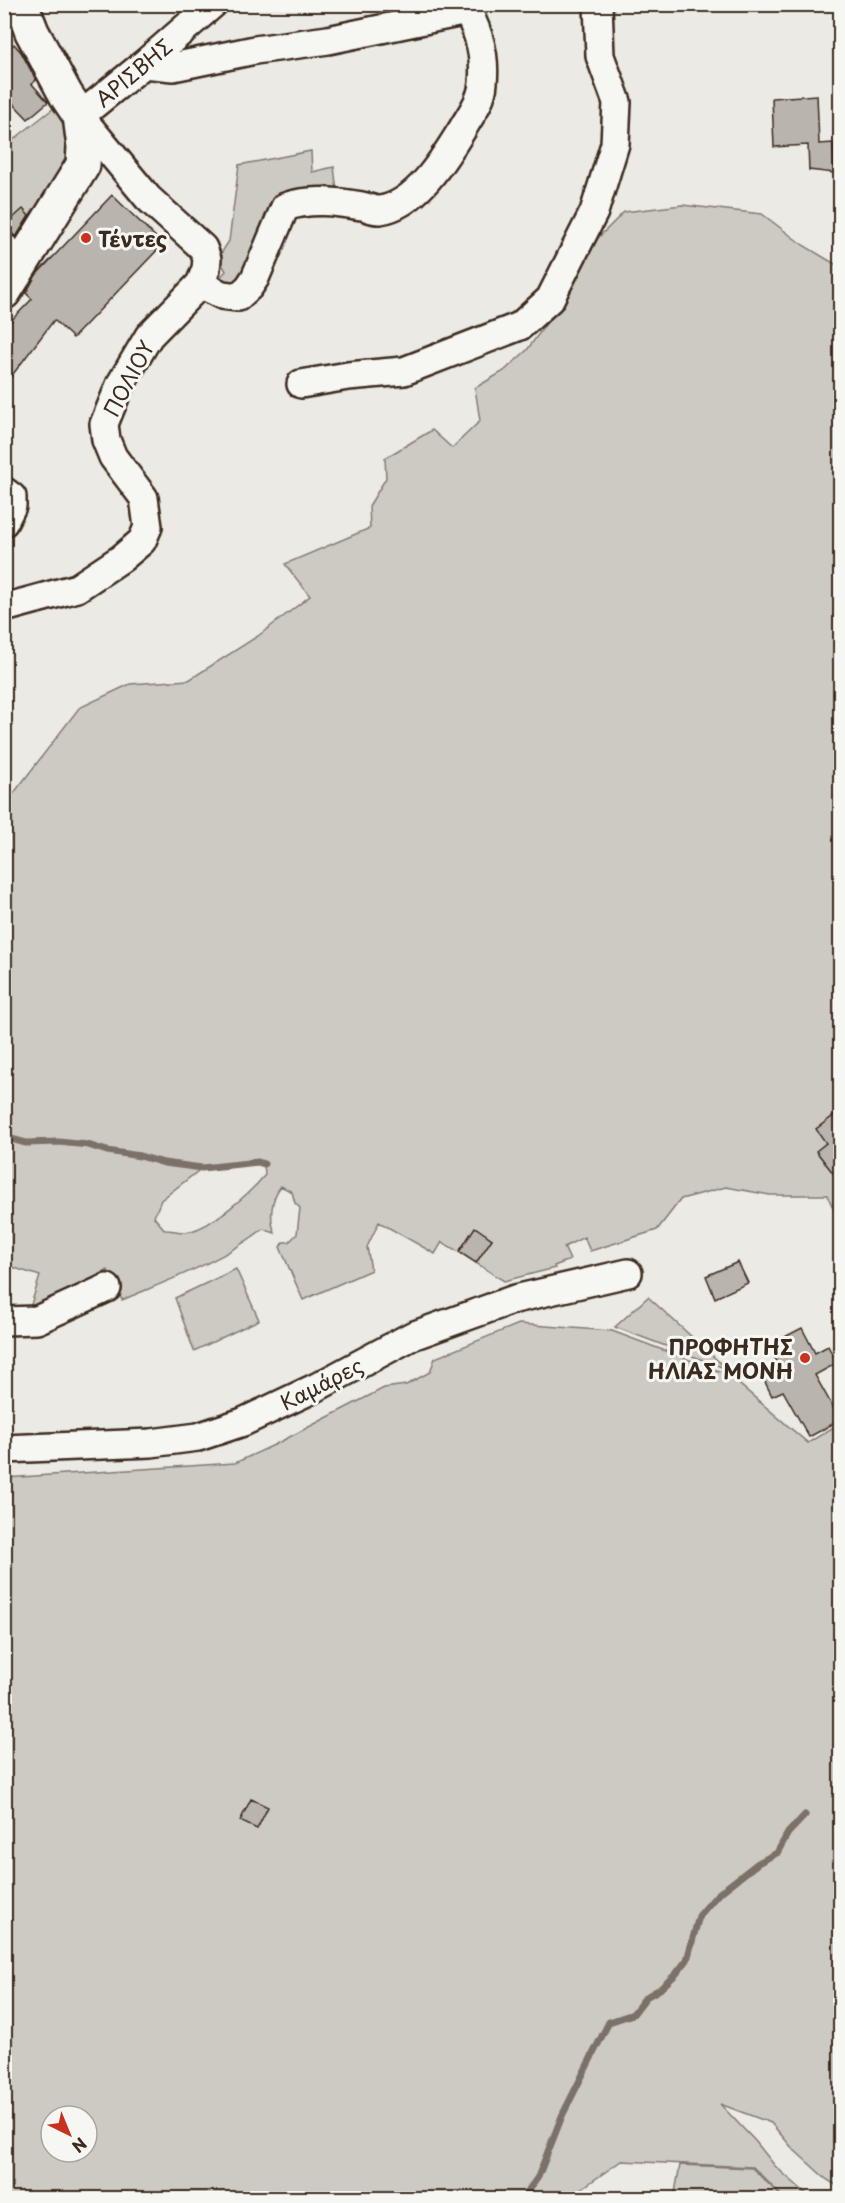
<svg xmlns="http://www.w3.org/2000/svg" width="845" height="2203" viewBox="0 0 845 2203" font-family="'Playpen Sans',sans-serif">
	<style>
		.green { fill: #cdcac4; stroke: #847a71; stroke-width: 1.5; fill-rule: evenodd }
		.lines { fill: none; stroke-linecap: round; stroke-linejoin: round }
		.stream { stroke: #7c7167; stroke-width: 7 }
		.building { fill: #bab4ae; stroke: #3b2a1e; stroke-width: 1.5 }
		.minor-casing { stroke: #3b2a1e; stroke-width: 32 }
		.primary-casing { stroke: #3b2a1e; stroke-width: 38 }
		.minor { stroke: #f6f6f2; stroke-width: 27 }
		.primary { stroke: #f6f6f2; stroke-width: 33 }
		.poi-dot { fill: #c8321e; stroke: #f6f6f2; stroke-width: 2 }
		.labels { text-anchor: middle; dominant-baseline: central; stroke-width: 6; stroke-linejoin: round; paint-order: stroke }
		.street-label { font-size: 21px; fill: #3b2a1e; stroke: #f6f6f2 }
		.poi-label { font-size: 21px; font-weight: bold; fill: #3b2a1e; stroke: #f6f6f2; text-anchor: start }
	</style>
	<rect width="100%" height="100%" fill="#ebeae5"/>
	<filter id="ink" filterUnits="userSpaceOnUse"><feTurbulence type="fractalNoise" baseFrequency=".0167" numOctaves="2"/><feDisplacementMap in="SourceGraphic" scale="12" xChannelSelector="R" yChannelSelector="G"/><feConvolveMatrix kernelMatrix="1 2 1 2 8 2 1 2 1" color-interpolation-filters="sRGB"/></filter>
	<g filter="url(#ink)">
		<path class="green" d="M59,104L68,118L72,151L21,257L5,241L4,147Z
			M311,151L312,172L334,167L337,191L305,190L231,289L214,284L226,271L218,258L229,241L239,165Z
			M682,205L762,214L803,245L840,267V1222L827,1195H770L726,1187L681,1199L657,1230L590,1251L584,1237L564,1247L570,1260L554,1266L555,1268L504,1281L476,1263L492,1239L475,1228L459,1252L442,1242L435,1254L379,1222L367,1247L371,1270L303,1300L280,1247L283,1242H289L297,1234L300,1208L295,1203L292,1192L281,1186C271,1198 269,1219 275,1233L263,1229C220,1262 172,1279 122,1300L108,1270L29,1311L40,1276L5,1265L4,806L79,708L130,684L189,680L258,636L310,596L285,564L370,528L369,506L386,478L385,458L432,430L452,448L480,421L475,388L504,371L527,350L564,299L598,238L624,212ZM258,1162L264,1164L265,1175C251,1192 207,1232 184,1232C178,1232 172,1230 165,1230L154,1217L161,1200L202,1168Z
			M236,1269L259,1320L194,1351L175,1298Z
			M648,1297L727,1369L615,1327Z
			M519,1324L612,1331L727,1374L808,1443L840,1423V2188L826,2179L793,2149L771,2123L720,2104L756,2142L775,2166L811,2198H784L753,2167L621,2161L568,2198H5V1478L235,1463L274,1445L384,1388L406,1385L430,1372L435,1358ZM51,2116H87V2152H51Z
			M680,2165L752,2168L783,2198H674Z"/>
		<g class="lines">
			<path class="stream" d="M4,1137L26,1143L59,1142L88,1145L107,1151L140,1156L164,1163L202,1168L258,1162L264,1164
				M523,2198L538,2177L562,2116L609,2022L633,2014L646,1997L660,1989L676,1974L687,1960L699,1916L717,1895L758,1863L777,1853L788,1833L805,1815"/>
		</g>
		<path class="building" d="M14,44L21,52L36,80L32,84L48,102L28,119L4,94V53Z
			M817,95L819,144L833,143L834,173L809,170L808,145L774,147L772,98Z
			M112,195L163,244L73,338L54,320L4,386V328L32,299L26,293L36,275Z
			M23,209L29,216L16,237L4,226Z
			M840,1111V1182L816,1151L826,1143L816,1129Z
			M475,1227L492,1239L476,1263L459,1252Z
			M738,1262L748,1283L715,1298L706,1276Z
			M802,1328L815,1353L828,1346L837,1363L815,1375L840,1420L809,1437L783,1391L772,1396L764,1380L781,1371L769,1345Z
			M251,1799L268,1807L257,1829L240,1821Z"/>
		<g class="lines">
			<g class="minor-casing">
				<path id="minor" d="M144,64L173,67L255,50L328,40L467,11
					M4,247L23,263
					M200,284L222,295L238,297L249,287L255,278L285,207C311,198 336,202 362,206C368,207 375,211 380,210C417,205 445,157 463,128C471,114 482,100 483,83C486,54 478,28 463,4
					M301,384L348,376L404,371L520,326L550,299L594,212L615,144L617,102L600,56L598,4
					M4,491L12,497V506L4,522
					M4,608L77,588L122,558L142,541L148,527L144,498L113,457L106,440L104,424L120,385L149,336L200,284L206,269L207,259L203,248L148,198L80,116L144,64L213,4
					M4,1321L37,1320L107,1288
					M4,1449L151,1443L198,1437L243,1422L317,1387L412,1336L515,1299L628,1273"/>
			</g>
			<g class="primary-casing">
				<path id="primary" d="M4,292L83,165L84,147L80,116L66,95L32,32L21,4"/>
			</g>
			<use href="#minor" class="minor"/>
			<use href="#primary" class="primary"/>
		</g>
	</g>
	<g class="poi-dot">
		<circle cx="86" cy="238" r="6"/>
		<circle cx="805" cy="1358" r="6"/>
	</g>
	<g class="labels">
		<g class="street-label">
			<text transform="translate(133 72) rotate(-40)">ΑΡΙΣΒΗΣ</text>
			<text transform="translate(128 378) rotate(-62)">ΠΟΛΙΟΥ</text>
			<text transform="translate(321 1383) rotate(-27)">Καμάρες</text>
		</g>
		<g class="poi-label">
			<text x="98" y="238">Τέντες</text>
			<text x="793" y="1346" text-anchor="end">ΠΡΟΦΗΤΗΣ<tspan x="793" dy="24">ΗΛΙΑΣ MONH</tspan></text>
		</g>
	</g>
	<rect width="845" height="2203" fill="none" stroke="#f6f6f2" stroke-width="24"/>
	<rect x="12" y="12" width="821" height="2179" fill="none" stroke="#3b2a1e" stroke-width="2" filter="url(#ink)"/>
	<g transform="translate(69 2134) rotate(137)"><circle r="28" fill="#f6f6f2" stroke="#aba49d" stroke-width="1.5"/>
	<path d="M0-4.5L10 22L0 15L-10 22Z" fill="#c8321e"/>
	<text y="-9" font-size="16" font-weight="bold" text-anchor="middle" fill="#3b2a1e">N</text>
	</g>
</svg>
